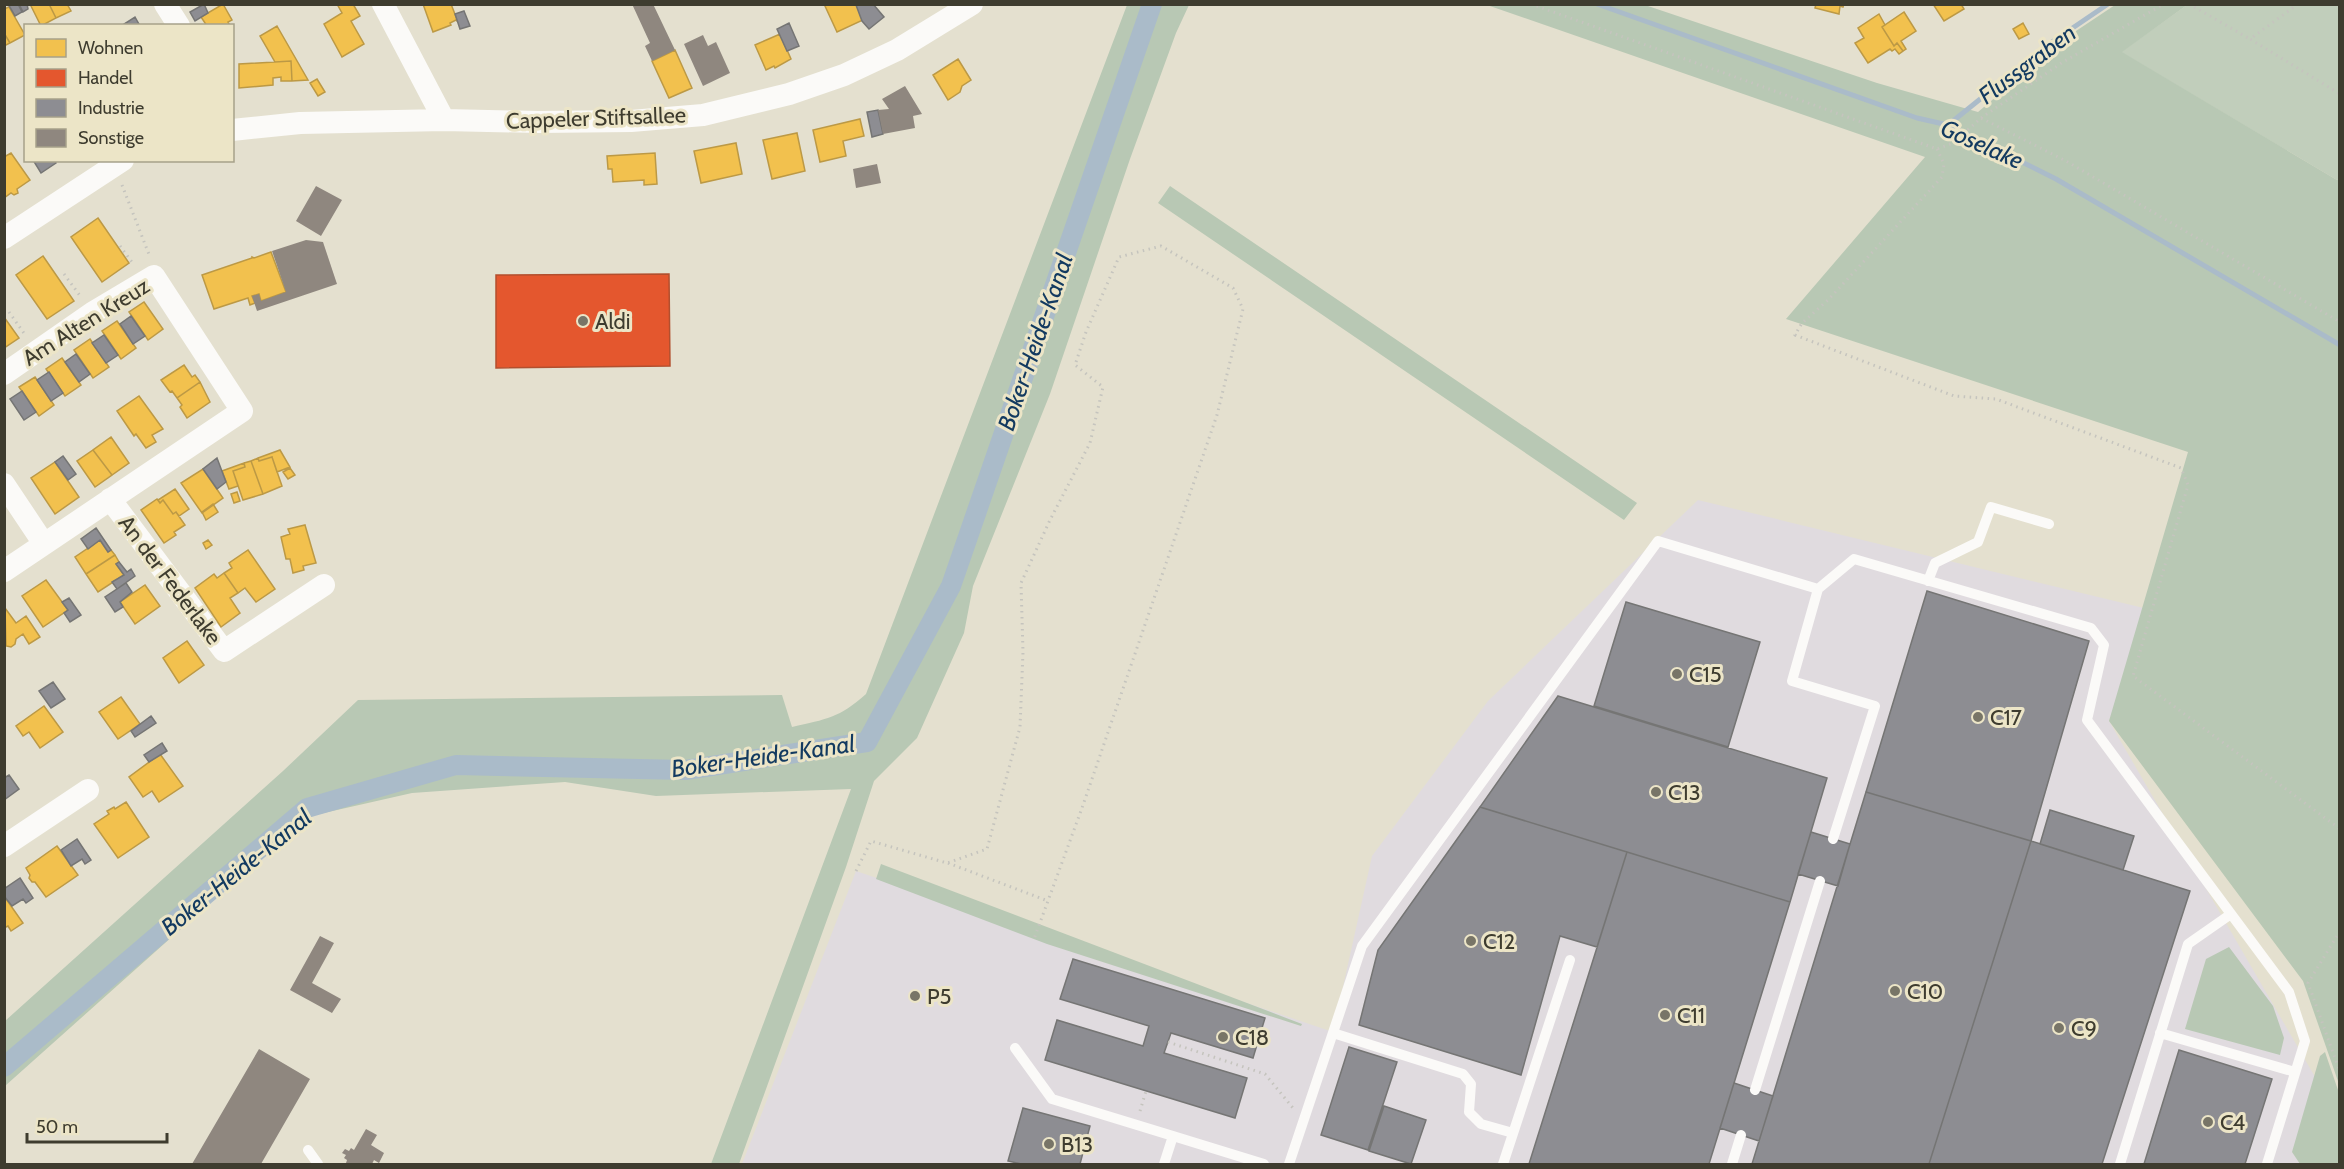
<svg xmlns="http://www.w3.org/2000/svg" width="2344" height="1169" viewBox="0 0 2344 1169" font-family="Cabin,sans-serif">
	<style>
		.industrial { fill: #e0dbdf }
		.green { fill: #c1cebb }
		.forest { fill: #b8c8b4 }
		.homes { fill: #f2c14e; stroke: #bc9945; stroke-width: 1.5 }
		.shops { fill: #e4572e; stroke: #b24f2e; stroke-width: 1.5 }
		.industry { fill: #8d8d92; stroke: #757574; stroke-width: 1.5 }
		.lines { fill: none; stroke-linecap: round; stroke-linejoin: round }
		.stream { stroke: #aabbc9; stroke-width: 5 }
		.canal { stroke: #aabbc9; stroke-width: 20 }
		.building { fill: #8f877f }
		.path { stroke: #c5c4be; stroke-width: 3; stroke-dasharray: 1.5 4.5; stroke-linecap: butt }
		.service { stroke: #fbfaf8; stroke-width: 10 }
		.minor { stroke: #fbfaf8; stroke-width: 22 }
		.poi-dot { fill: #787567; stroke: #ece5c7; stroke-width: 2 }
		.labels { text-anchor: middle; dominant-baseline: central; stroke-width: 6; stroke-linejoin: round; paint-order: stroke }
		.street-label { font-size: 22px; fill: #3e3c2f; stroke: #ece5c7 }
		.poi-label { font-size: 22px; fill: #3e3c2f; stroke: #ece5c7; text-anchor: start }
		.water-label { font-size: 24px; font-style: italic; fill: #133a60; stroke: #ece5c7 }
	</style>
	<rect width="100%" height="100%" fill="#e4e0cf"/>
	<path class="industrial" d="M1698,500L2152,610L2109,721L2340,1120L2339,1164H742L856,871L1333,1032L1372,856L1488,701Z"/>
	<path class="green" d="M2187,5H2339V179L2337,180L2121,52Z"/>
	<path class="forest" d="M1127,5H1189L1176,33L1130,159L1050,394L973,586L964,633L917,738L874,781L846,867L739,1164H711L851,789L656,796L565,782L412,793L306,817L5,1086V1021L283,771L358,700L782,695L792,727C827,719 839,718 866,694Z
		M1487,5H1645L1877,83L1978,112L2067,37L2115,5H2187L2122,52L2337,180L2339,179V1084L2303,981L2109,721L2188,452L1786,319L1925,157Z
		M1170,186L1637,503L1624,520L1158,203Z
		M881,864L1302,1024L1301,1026L1047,944L876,879Z
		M2229,947L2273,1006L2284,1038L2280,1055L2185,1029L2206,959Z
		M2325,1052L2339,1093V1164H2300L2292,1152L2320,1056Z"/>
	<path class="homes" d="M30,4H49L56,18L41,26Z
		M49,4H67L71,11L56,18Z
		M223,4L232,20L228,22L230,26H207L201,17Z
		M337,4H353L360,16L351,21L364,44L342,57L324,24L342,13Z
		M423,4H451L458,22L456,20L450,23L451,25L433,32Z
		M828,4H856L863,20L837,32L825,6Z
		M1816,4H1844L1843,7L1840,6L1839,14L1815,8Z
		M1933,4H1961L1964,9L1944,21Z
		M9,7L25,35L10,43L4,33V9Z
		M1904,12L1916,31L1901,41L1906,49L1903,51L1897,43L1894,46L1882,27Z
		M1879,14L1885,25L1882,27L1894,46L1897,43L1903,51L1899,54L1895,49L1892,51L1890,49L1868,63L1855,43L1864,38L1858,28Z
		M2023,23L2029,34L2019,39L2013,29Z
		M277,26L308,80L292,81L291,61L275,62L260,36Z
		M4,33L10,43L4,46Z
		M780,34L791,59L775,68L774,66L766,70L755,45Z
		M675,50L692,88L669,98L652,61Z
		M958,59L971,80L962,86L960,92L948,100L933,75Z
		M291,61L292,81H281V77L273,78V85L239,88V64Z
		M317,79L325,92L318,96L310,83Z
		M860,119L864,136L843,141L846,156L820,162L813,130Z
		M797,133L805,171L772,179L763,140Z
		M736,143L742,174L701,183L694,151Z
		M11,153L30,180L17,189L18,193L14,195L11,193L4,198V157Z
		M655,153L657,184L644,185V180L613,182L612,169H608L607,156Z
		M98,218L129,263L102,282L71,237Z
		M271,252L286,292L261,301L259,294L252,296L255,303L250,305L248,298L214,309L202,275L252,258V257L254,258Z
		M43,256L74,301L47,319L16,275Z
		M144,302L163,329L148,340L129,312Z
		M4,317L19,338L4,348Z
		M117,321L136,348L121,359L102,331Z
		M90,339L109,367L93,378L74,350Z
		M62,358L81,385L65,396L46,369Z
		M184,365L192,377L195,375L200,382L177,398L172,391L170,392L161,380Z
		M35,377L54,405L39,416L19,387Z
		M200,382L210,402L187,418L180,407L182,405L177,398Z
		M139,396L163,429L152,435L156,442L146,448L136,434L134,436L117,411Z
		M111,437L129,463L112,475L93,450Z
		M93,450L112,475L95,487L77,461Z
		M280,450L290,467L277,472L272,457L259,461L258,458Z
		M272,457L282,486L263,494L251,461L258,458L259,461Z
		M251,461L263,494L243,500L233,471L245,467L244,463Z
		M55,462L79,497L55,514L31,478Z
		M244,463L245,467L233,471L238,486L229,489L222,471Z
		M290,468L295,475L288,479L283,472Z
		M203,469L223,498L202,513L181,483Z
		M175,489L189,509L179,516L176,512L173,514L163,500L160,503L158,500Z
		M237,492L240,501L234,503L231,494Z
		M157,499L160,503L163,500L173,514L176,512L185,525L174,532L176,535L164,543L141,510Z
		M213,504L218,512L206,520L202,512Z
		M305,525L316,563L303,566L304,570L293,573L290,559H286L281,537L290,534L288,529Z
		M100,540L108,552L111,550L115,555L86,574L75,557Z
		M208,540L212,545L206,549L203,543Z
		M248,550L275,589L256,602L245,588L238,593L224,573L232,568L229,563Z
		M115,555L119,562L116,564L124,575L98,592L86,574Z
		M224,573L238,593L230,598L240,613L221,627L195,588L214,574L217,578Z
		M46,580L68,610L43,627L22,596Z
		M145,585L160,606L135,624L120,602Z
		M5,608L16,623L26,616L40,637L29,644L23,634L16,639L15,644L11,647L6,646Z
		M187,641L204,665L179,683L163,658Z
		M121,697L140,724L118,739L99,712Z
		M44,706L63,732L40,748L29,732L23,736L16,726Z
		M160,754L183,786L159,802L152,791L143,797L129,777Z
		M126,802L149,837L118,858L94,824L109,814L107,811L114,807L115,809Z
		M57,846L78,875L46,897L35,882H32L29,878L30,875L26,868Z
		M4,896L23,923L11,931L8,926L4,928Z"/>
	<path class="shops" d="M669,274L670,366L496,368V275Z"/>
	<path class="industry" d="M8,4H18L22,12L15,16Z
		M19,4H27L28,9L23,12Z
		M204,4L208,13L195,21L190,12Z
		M873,4L884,17L869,29L862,21L856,5Z
		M464,11L470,26L460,29L455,14Z
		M135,17L140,26H121Z
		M789,23L799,46L787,51L777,29Z
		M878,110L883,134L872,137L867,112Z
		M33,160H55L56,163L41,173Z
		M131,316L145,336L133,344L120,324Z
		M104,335L118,355L106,363L92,343Z
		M76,354L90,374L79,382L65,362Z
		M49,372L63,393L51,401L37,380Z
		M22,391L36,412L24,420L10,399Z
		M63,456L76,474L68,480L55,462Z
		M217,458L226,482L217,489L203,469Z
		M96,528L111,550L108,552L100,540L88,549L81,539Z
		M119,562L127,572L131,569L135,576L117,589L112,582L124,575L116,564Z
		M126,583L132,592L120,602L123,607L115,612L105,597Z
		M1927,591L2089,641L2031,841L1866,792Z
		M69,598L81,615L70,622L64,613L68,610L62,602Z
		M1626,602L1760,642L1728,747L1594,706Z
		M53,682L65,699L51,708L39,691Z
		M1558,696L1827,778L1790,902L1480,807Z
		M151,716L156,723L135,737L131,731Z
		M162,743L167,751L149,762L144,755Z
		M9,775L19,789L4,800V778Z
		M1866,792L2031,841L1929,1164H1752Z
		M1480,807L1627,852L1597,947L1560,936L1521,1075L1359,1025L1378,950Z
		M2050,810L2134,836L2123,870L2040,844Z
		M1811,832L1850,844L1838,886L1798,874Z
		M77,839L91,860L85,864L82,859L71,866L61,850Z
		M2031,841L2190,891L2102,1164H1929Z
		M1627,852L1790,902L1709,1164H1529Z
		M20,878L33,898L26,903L23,899L12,906L4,896V889Z
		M1073,959L1265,1018L1253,1058L1171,1033L1164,1053L1247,1078L1235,1118L1045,1060L1057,1020L1143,1046L1149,1026L1060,999Z
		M1349,1047L1397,1062L1368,1150L1321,1135Z
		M2179,1050L2272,1079L2245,1164H2144Z
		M1734,1083L1773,1096L1759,1141L1720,1128Z
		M1384,1106L1426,1120L1411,1164L1369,1151Z
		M1023,1108L1090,1126L1080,1164H1021L1008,1161Z"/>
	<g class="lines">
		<path class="stream" d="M1597,4L1917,118L1948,125L2056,179L2340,345
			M1948,125L2046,46L2108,4"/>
		<path class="canal" d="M4,1067L307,808L456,765L686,770L867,742L951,586L1152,4"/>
	</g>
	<path class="building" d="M632,4H653L675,50L652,61L645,46L650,43Z
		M703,35L708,46L716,42L730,73L703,86L684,44Z
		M905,86L922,114L913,116L915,128L883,134L878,110L889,109L882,99Z
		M877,164L881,183L856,188L853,169Z
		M316,186L342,200L321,236L296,221Z
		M306,240L323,242L337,284L257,311L252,296L259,294L261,301L286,292L272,251Z
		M320,936L334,943L312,983L341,999L332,1013L290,990Z
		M259,1049L310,1079L261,1164H192Z
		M366,1129L377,1135L371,1145L384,1153L379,1163L374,1160L372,1164H348L346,1163L347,1160L344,1158L346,1155L342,1153L345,1149L349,1151L351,1148L354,1150Z"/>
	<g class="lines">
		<path class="path" d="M1531,4L1937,149L1953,143L1981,118L2066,161L2340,322
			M2189,4L2250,39
			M2298,4L2250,39L2340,94
			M1981,118L2063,62L2164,4
			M1937,149L1944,164L1942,177L1829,299L1802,323L1795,335L1954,396L1996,399L2181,468L2188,485L2133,676L2340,829
			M122,185L150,257
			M120,246L134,265
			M64,274L81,297
			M9,312L26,336
			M948,863L1048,901
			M856,871L871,841L947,863L987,849L1020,727L1023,652L1021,583L1050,520L1090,443L1103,387L1075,365L1086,332L1119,257L1161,246L1233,288L1243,309L1217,415L1082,808L1034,939
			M2340,931L2308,983L2340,1072
			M1168,1042L1265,1074L1293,1108
			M1140,1111L1146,1091"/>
		<path class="service" d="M1928,581L1935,563L1978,542L1991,507L2049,524
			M1833,839L1875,706L1792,681L1818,589L1854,559L2091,628L2104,645L2087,720L2289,992L2305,1041L2267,1164
			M1333,1033L1463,1074L1471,1084L1469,1112L1481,1124L1513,1133
			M2160,1033L2295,1072
			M1015,1048L1052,1099L1173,1136
			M1755,1090L1820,881
			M308,1150L318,1164
			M1164,1164L1173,1136L1264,1164
			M1289,1164L1362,946L1658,541L1818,589
			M1503,1164L1570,960
			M1732,1164L1741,1135
			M2120,1164L2188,944L2231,914"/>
		<path class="minor" d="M165,4L179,26
			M383,4L444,120
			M232,130L300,123L444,120L538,122L631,121L703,115L789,94L844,75L897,50L972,4
			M4,238L123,160
			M4,374L92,313L154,276L242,411L4,571
			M4,484L44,544
			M110,499L224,651L324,585
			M4,846L88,790"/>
	</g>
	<g class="poi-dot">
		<circle cx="583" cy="321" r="6"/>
		<circle cx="1677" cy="674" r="6"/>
		<circle cx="1978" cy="717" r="6"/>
		<circle cx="1656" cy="792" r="6"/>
		<circle cx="1471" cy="941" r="6"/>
		<circle cx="1895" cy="991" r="6"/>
		<circle cx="915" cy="996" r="6"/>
		<circle cx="1665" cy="1015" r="6"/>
		<circle cx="2059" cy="1028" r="6"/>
		<circle cx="1223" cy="1037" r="6"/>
		<circle cx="2208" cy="1122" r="6"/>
		<circle cx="1049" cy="1144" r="6"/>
	</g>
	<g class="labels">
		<g class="street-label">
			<text transform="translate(596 118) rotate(-2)">Cappeler Stiftsallee</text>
			<text transform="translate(86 322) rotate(-32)">Am Alten Kreuz</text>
			<text transform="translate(170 580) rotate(53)">An der Federlake</text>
		</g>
		<g class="poi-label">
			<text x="595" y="321">Aldi</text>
			<text x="1689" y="674">C15</text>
			<text x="1990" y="717">C17</text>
			<text x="1668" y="792">C13</text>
			<text x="1483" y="941">C12</text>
			<text x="1907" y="991">C10</text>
			<text x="927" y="996">P5</text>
			<text x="1677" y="1015">C11</text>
			<text x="2071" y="1028">C9</text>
			<text x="1235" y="1037">C18</text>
			<text x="2220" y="1122">C4</text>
			<text x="1061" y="1144">B13</text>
		</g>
		<g class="water-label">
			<text transform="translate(2027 64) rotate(-37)">Flussgraben</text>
			<text transform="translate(1982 144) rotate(24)">Goselake</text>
			<text transform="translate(1035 342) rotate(-71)">Boker-Heide-Kanal</text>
			<text transform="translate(763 756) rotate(-8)">Boker-Heide-Kanal</text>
			<text transform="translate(236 872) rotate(-39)">Boker-Heide-Kanal</text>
		</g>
	</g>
	<rect width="2344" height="1169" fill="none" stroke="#3e3c2f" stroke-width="12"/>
	<rect x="24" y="24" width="210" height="138" fill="#ece5c7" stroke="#a6a18a" stroke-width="1.5"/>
	<rect x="36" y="39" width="30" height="18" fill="#f2c14e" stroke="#a6a18a" stroke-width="1.5"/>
	<text x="78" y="54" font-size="18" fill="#3e3c2f">Wohnen</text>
	<rect x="36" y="69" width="30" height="18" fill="#e4572e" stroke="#a6a18a" stroke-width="1.5"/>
	<text x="78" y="84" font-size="18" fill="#3e3c2f">Handel</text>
	<rect x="36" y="99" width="30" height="18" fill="#8d8d92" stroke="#a6a18a" stroke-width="1.5"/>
	<text x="78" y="114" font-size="18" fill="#3e3c2f">Industrie</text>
	<rect x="36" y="129" width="30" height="18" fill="#8f877f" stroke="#a6a18a" stroke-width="1.5"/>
	<text x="78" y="144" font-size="18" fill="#3e3c2f">Sonstige</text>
	<path d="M27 1133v9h140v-9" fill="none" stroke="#3e3c2f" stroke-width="3"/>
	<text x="36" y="1133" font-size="18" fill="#3e3c2f" stroke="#ece5c7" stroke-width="4.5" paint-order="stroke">50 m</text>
</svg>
